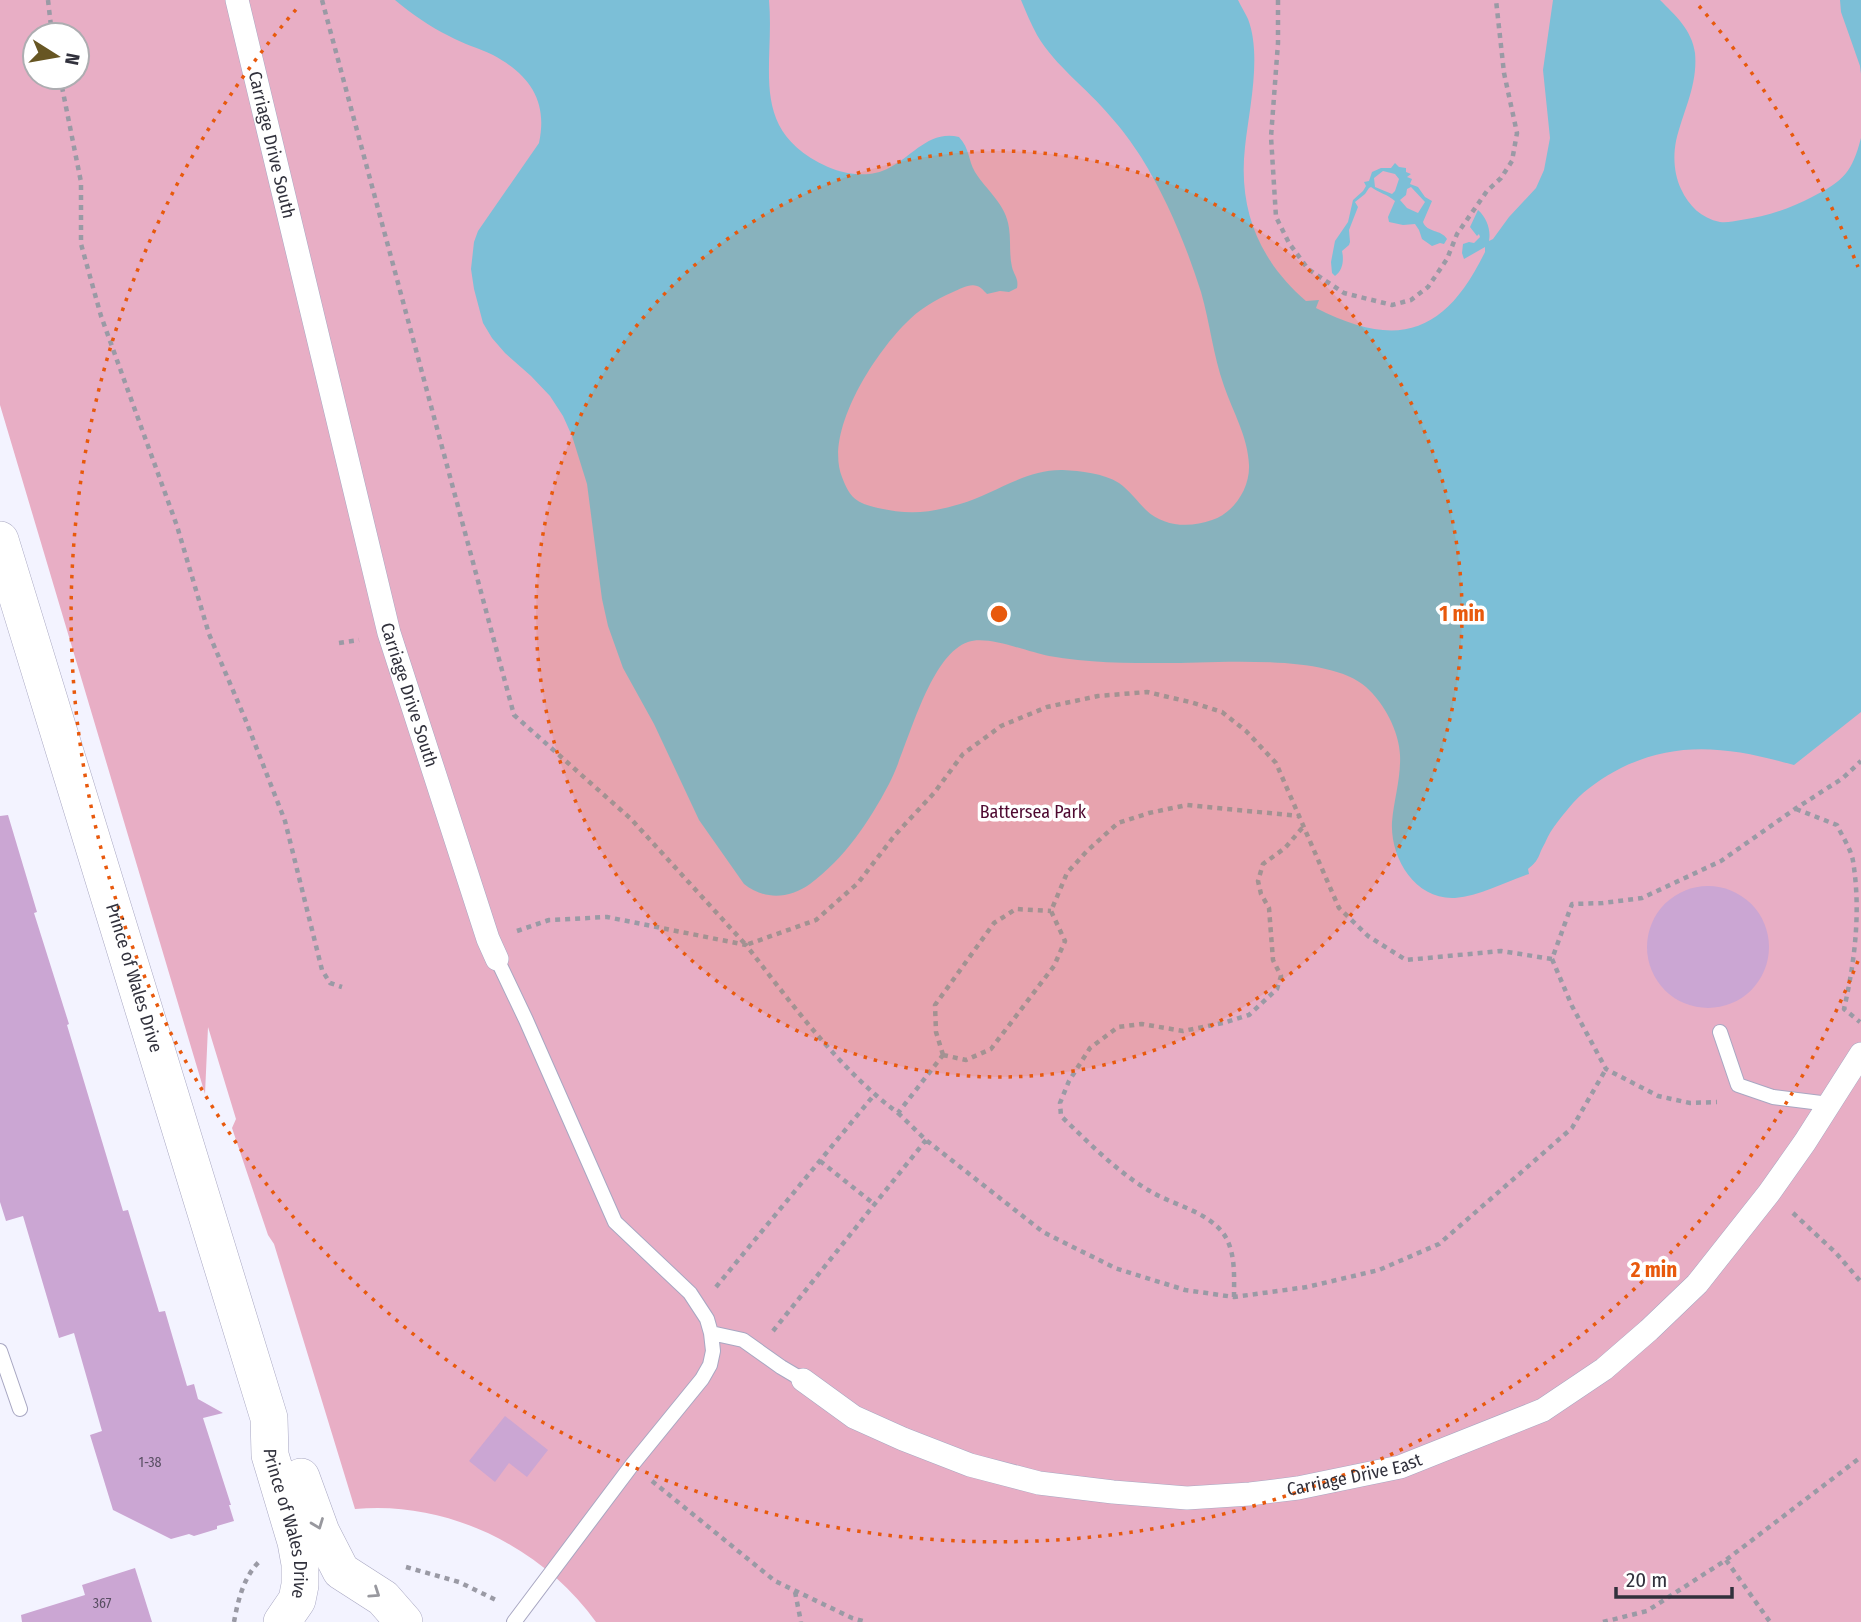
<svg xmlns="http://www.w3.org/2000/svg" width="1861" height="1622" viewBox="0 0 1861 1622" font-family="'Fira Sans Condensed',sans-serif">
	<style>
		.green { fill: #e8aec5; fill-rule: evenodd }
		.water { fill: #7cbfd7; fill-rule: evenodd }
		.building { fill: #cba6d3 }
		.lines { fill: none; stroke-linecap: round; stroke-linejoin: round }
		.service-casing { stroke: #a8a7c2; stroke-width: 16 }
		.pedestrian-casing { stroke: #a8a7c2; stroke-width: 24 }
		.tertiary-casing { stroke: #a8a7c2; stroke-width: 38 }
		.path { stroke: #9a9aa5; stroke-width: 4.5; stroke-dasharray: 5 5; stroke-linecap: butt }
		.service { stroke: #fff; stroke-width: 14 }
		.pedestrian { stroke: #fff; stroke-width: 23 }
		.tertiary { stroke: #fff; stroke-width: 37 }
		.oneway { stroke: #98989e }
		.ring { fill: none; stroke: #e8590c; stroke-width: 3.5; stroke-dasharray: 3.5 7 }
		.labels { text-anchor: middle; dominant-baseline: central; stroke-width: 7; stroke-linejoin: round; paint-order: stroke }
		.number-label { font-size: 14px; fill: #584e62 }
		.street-label { font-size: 18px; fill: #31313c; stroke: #fff }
		.park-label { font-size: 18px; fill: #4e0930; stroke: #fff }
		.centre { fill: #e8590c; stroke: #fff; stroke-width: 3.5 }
		.ring-label { font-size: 21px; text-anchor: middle; font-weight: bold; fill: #e8590c; stroke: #fff; stroke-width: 7; stroke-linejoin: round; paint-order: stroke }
	</style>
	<rect width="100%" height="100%" fill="#f3f3ff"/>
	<path class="green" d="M0,0H1861V1622H596C542,1547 447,1500 355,1509L274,1244L268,1235L232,1128L236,1119L208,1027L205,1094L0,405ZM35,35H77V77H35Z"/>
	<path class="water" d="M395,0H769C775,69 747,130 828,167C846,175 871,178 889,168C913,156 929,130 959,137C970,149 968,160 975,172C987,191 1006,204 1009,228C1011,241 1009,254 1012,267C1014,275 1019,279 1017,288L1009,292L1000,291L987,294C984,291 981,287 977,286C970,283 960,289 953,292C935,300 919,309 905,324C874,355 824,432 842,477C850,498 856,503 878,508C909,515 930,513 960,504C994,494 1026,469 1063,470C1081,471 1103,473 1119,483C1129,490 1137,501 1146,510C1164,527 1190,528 1212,520C1234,513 1250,488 1249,465C1248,437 1233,412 1224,386C1213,355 1210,323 1201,292C1186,245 1167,199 1141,157C1132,143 1121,128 1110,116C1087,88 1055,66 1037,35C1031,24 1026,12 1021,0H1238C1241,6 1245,13 1248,19C1262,56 1249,109 1245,147C1238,210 1259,260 1306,301L1319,300L1316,308C1398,350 1445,334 1485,252V247L1464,259L1462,253L1463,244L1469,242L1474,243L1480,237L1479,234L1477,236L1470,227L1478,210C1487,218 1491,230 1489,241L1493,239L1509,217L1536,188L1544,170L1550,138L1543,70L1553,0H1660C1675,15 1692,30 1695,53C1698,85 1683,111 1676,141C1673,157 1674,174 1681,189C1689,206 1701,218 1720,222C1727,223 1734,221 1741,220C1767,216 1789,209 1812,197C1844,181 1852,172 1861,138V712L1794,765C1734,748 1679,739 1621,768C1602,778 1587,788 1573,803C1563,815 1551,828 1545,843C1538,855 1540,860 1528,869L1529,874C1505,882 1480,896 1455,898C1415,900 1390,858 1392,822C1394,799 1401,778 1400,755C1399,731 1384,703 1366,687C1328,653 1215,663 1165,663C1127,663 1087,663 1049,656C1027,652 988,635 968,642C928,656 908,748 889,784C869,822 845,858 810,884C789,899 764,900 744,884L699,820L654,724L623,668L608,626L602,599L587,484L572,436L563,416L550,396L531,376L505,353L492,338L483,323L474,289L471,269L474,242L478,231L539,143C548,101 530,75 493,55C479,48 463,44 449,36C429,26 412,14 395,0Z
		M1840,0H1861V74L1860,66L1841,12Z
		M1395,163L1399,167L1406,168V172L1411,174L1407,177L1412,179L1410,184L1418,187L1425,197L1432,201L1423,222C1427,233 1441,229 1447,239L1444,244L1440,243L1432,246L1422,239L1419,230L1415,224L1403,225L1389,222L1388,217L1395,201C1387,194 1379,193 1371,187L1369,188L1365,194L1355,202L1358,207L1349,230L1350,242L1349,245L1342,251C1344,260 1343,270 1335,276L1332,273L1331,262L1335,241L1348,222L1353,200L1363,191L1366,186L1364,182L1369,181L1372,172L1381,168H1391ZM1383,171L1395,174L1399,179L1395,191L1392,194L1375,187L1374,178ZM1411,187L1425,202L1418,213L1407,208L1400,200L1406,195L1407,189Z"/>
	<path class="building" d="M8,815L37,912L34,913L69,1024L67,1025L123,1211L128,1210L159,1312L165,1311L187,1386L194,1384L198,1399L223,1413L203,1418L231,1505H229L234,1521L217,1526V1529L194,1536L189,1534L171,1539L113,1510L90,1435L102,1431L74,1333L59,1338L23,1216L6,1221L0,1202V816Z
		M1647 947a61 61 0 1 1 122 0a61 61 0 1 1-122 0Z
		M505,1416L548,1450L527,1477L509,1463L495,1482L469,1461Z
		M135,1568L152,1622H22L21,1615L85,1595L82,1585Z"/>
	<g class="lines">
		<g class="service-casing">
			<path id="service" d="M497,959L526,1020L615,1222L690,1293L707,1319L711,1333L713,1351L710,1365L702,1379L632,1465L514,1622
				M1720,1032L1738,1085L1773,1097L1829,1104
				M711,1333L743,1340L781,1367L803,1380
				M0,1351L20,1409"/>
		</g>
		<g class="pedestrian-casing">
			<g id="pedestrian">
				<path id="s1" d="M237,0L389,633L488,939L497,959"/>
				<path id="s2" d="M803,1380L854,1417L903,1439L970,1465L1039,1483L1113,1492L1187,1498L1250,1494L1298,1488L1400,1467L1543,1410L1604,1369L1649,1330L1697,1284L1769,1193L1805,1142L1861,1054"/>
			</g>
		</g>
		<g class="tertiary-casing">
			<g id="tertiary">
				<path id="s3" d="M0,540L269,1418L270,1455L296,1542L300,1564V1585L297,1600L282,1622"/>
				<path d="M301,1477L321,1532L341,1571L383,1598L404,1622"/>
			</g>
		</g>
		<path class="path" d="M48,0L52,35
			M322,0L514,715L631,819L746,945L816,920L858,883L895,835L934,793L963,754L1001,726L1047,707L1098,696L1147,692L1190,702L1222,712L1246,731L1276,763L1339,908L1368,936L1406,960L1501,951L1552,959L1572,904L1603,903L1642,898L1721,861L1795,809L1843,778L1861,761
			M1278,0V43L1271,137L1276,217L1289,243L1308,269L1344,293L1392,305L1411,300L1428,287L1447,259L1457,234L1487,191L1501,178L1512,161L1517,133L1504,73L1496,0
			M60,77L81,182V244L101,316L177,526L209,634L246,721L285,821L322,970L330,983L342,987
			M339,643L359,640
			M1796,809L1837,825C1842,836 1851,849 1853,861C1861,910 1855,961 1844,1009L1860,1022
			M517,931L549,920L607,917L746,945C792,1004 838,1068 898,1113L943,1055
			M1552,959L1572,1006L1606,1069L1658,1096L1690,1103L1717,1102
			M943,1055L966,1060L991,1049L1054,966L1065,941L1051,911L1067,873L1087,851L1118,823L1149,813L1187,805L1299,816
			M943,1055L936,1032L935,1005L994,923L1016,909L1051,911
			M898,1113L926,1140L1043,1232L1115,1268L1185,1290L1234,1297L1307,1287L1379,1270L1439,1244L1572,1128L1606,1069
			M820,1161L874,1204
			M1793,1213L1836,1253L1861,1282
			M716,1287L874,1095
			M1234,1297C1234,1276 1236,1251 1223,1233C1205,1210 1172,1205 1148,1190C1115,1170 1088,1142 1061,1116L1060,1103L1069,1081L1090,1048L1118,1027L1142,1024L1183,1031L1223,1023L1249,1015L1277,989L1281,976L1273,960L1269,908L1261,894L1258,881L1263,864L1285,848L1303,827
			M773,1331L926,1140
			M652,1481L775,1581L852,1618L866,1622
			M1726,1560L1770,1622
			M406,1567L459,1582L496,1600
			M795,1592L801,1622
			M234,1622C238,1600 244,1575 261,1560
			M1603,1622L1647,1611L1726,1560L1861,1457"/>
		<use href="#service" class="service"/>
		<use href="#pedestrian" class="pedestrian"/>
		<use href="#tertiary" class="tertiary"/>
	</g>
	<defs><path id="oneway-chevron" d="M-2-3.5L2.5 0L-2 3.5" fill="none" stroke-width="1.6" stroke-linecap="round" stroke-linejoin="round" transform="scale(1.75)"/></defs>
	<g class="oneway">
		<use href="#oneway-chevron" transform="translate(318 1524) rotate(69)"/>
		<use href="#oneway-chevron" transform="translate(375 1593) rotate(34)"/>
	</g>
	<circle cx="999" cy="614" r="463" fill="#e8590c" fill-opacity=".12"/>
	<g class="ring">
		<circle cx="999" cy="614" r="463"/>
		<path d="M1858 961A927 927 0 1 1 299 6M1699 6A927 927 0 0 1 1858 267"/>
	</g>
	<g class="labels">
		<g class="number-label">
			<text x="150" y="1462">1-38</text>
			<text x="102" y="1603">367</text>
		</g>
		<g class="street-label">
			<text stroke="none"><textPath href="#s1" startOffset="149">Carriage Drive South</textPath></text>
			<text stroke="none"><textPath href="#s1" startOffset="716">Carriage Drive South</textPath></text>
			<text stroke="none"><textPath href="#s3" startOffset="458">Prince of Wales Drive</textPath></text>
			<text stroke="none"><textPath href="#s2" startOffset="578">Carriage Drive East</textPath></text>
			<text stroke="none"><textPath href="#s3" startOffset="1026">Prince of Wales Drive</textPath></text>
		</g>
		<g class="park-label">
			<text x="1033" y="812">Battersea Park</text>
		</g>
	</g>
	<circle cx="999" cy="614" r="10" class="centre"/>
	<g class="ring-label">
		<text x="1462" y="621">1 min</text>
		<text x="1654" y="1277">2 min</text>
	</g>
	<g transform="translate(56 56) rotate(101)"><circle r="33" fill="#ffffff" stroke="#adadb1" stroke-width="2"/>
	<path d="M0-5L12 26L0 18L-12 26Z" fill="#675623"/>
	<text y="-10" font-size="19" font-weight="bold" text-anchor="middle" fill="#31313c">N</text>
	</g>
	<path d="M1616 1587v10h116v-10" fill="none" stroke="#31313c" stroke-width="3.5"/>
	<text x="1626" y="1587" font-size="21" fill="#31313c" stroke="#ffffff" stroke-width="5" paint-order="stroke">20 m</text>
</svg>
